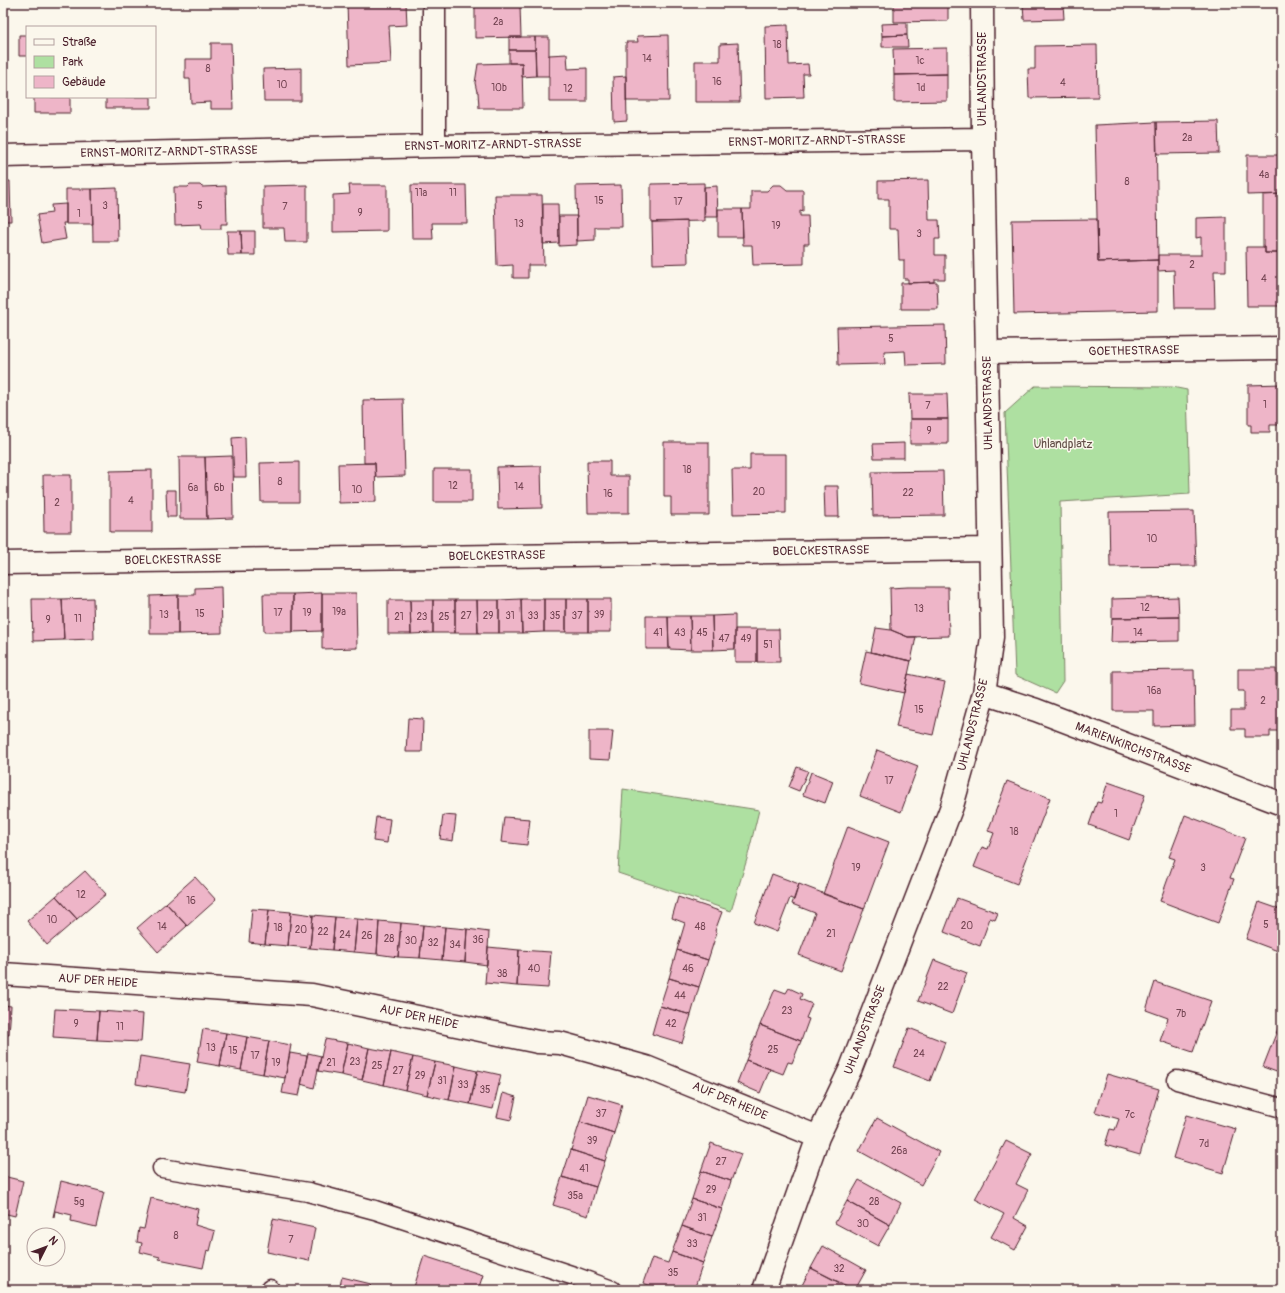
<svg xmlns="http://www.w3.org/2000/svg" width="1285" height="1293" viewBox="0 0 1285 1293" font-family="Pangolin,sans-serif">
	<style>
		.green { fill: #aee0a1; stroke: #7c8066 }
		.building { fill: #eeb5c8; stroke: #4a1f2b }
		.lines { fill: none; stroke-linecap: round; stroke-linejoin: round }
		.service-casing { stroke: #4a1f2b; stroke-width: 21 }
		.minor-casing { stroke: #4a1f2b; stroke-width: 25 }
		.service { stroke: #fbf7ec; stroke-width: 18 }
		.minor { stroke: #fbf7ec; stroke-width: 22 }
		.labels { text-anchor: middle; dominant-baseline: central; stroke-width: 3; stroke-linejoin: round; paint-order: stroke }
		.number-label { font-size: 10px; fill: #734452 }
		.street-label { font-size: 12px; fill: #4a1f2b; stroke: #fbf7ec }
		.park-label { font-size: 12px; fill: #634f48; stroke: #fbf7ec }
	</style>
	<rect width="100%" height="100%" fill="#fbf7ec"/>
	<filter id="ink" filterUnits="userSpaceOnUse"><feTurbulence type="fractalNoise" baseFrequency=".025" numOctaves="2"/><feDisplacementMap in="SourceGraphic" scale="8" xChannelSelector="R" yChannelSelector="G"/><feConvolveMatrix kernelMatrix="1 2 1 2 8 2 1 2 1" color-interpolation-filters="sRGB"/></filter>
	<g filter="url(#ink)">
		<path class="green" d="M1035,386L1172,387L1187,390L1190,494L1060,502L1063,681L1055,693L1015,675L1005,413Z
			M623,789L759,810L747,859L731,911L618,873Z"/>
		<path class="building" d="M347,3H406L407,25L389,26L391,63L349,65Z
			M475,3H520V6H475Z
			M894,3H948V21L894,22Z
			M1023,3H1063L1064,19L1024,20Z
			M475,6H520L521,37L475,38Z
			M907,23V35L882,36L881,24Z
			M788,25L789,65L808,64L809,74H803L804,97L766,98L765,26Z
			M19,35H27V56H19Z
			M668,35L669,101H626V42H638L637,36Z
			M907,35L908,47H882V36Z
			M509,37H535V50H509Z
			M535,37H549V76H536Z
			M211,43H231L233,109H211V102L191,103L190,79H185V59H211Z
			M738,43L740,102H695V61H720V44Z
			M1097,45L1098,97L1029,98L1028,69H1035V46Z
			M947,48V74L894,75L893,49Z
			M509,50H535L536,76L522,77V63H509Z
			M567,54L568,69L587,68V102H549V55Z
			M509,63H522L523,108H479L478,92H477L475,83L478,64Z
			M301,68V101H264L263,69Z
			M947,74V101L894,102V75Z
			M626,76L627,121L614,122L613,77Z
			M34,97H70V113H34Z
			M106,97H151V108H106Z
			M1218,121L1219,153L1157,154L1156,122Z
			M1156,122L1158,260L1098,262L1095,125Z
			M1247,155H1282V194L1247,195Z
			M928,180L929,220H939L940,239H935V255H945V279H934V282L908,283V279H904V260H899L898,229H889V199H878V181Z
			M3,181H10L11,221H3Z
			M704,183L705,221L651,222V184Z
			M190,185H200L202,187L226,186L227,224H221V229H202L201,224L175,225L174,187H188Z
			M307,185V242H285L284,228H263V186Z
			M349,185H387V231L333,232V195L350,194Z
			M411,185H466L467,223H432L433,239H412Z
			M621,185L622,227H595V240L577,241L576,186Z
			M773,185H781L787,190H803V212L800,211V216H808L809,244H804V264L753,265L752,245H743L742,209H751V191H767Z
			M717,186L718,217H704V187Z
			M117,188L118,241H93L92,189Z
			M66,189H92L93,224H66Z
			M1282,194V253H1265V247H1263V195Z
			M495,195H542L544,265H528V278H513V265L497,266Z
			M66,204V223H63L66,239L42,243L37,215L52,213L51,205Z
			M543,204H558L559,243L543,244Z
			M718,209H742L743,237H718Z
			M559,216H577V245L559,246Z
			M1226,217V271H1214L1215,308H1175L1174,270L1158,271V255H1201V237L1196,238V218Z
			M1097,219L1098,262L1158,260V311L1014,314L1012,220Z
			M687,221L688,263L653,264L652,222Z
			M227,231H241L242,255H228Z
			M241,231H255V255H242Z
			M1246,247H1265V253H1282V306H1247Z
			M937,282L938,309H901V283Z
			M945,325L946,364L906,365L905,351L884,352L885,364L838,365L837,327Z
			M1282,384V425H1270V432H1251V425H1248V385Z
			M909,394H947L948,419H910Z
			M403,399L405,476L376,477L375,463H364L363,400Z
			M910,419H948V444H910Z
			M245,437L246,477H234L232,438Z
			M664,442H709V515H671V497H664Z
			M904,443V458H874L873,444Z
			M750,454H786V513L733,514L732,470H750Z
			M232,456L233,518L207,519L205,457Z
			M179,457H205L207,519H180Z
			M587,461H610V476H629V513H588Z
			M299,462V502H261L260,463Z
			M375,463L376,502L339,503L338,464Z
			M541,466L542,508L498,509L497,467Z
			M434,469H472V502H434Z
			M152,470V532H110V471Z
			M943,471L944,515L873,516L872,472Z
			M43,475H71V532H44Z
			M824,486H838L839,517H825Z
			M166,490H176V517H167Z
			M1194,511L1196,566L1110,567L1109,512Z
			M221,587L222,633L178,634V595H195V588Z
			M908,587H948L949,636L908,637L891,630L890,588Z
			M322,593H356L357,648L322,649Z
			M322,593V631L293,632V594Z
			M263,594H293V632H264Z
			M178,595V634H150V596Z
			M1178,597L1179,617L1112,618V599Z
			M93,598L94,639L64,640L62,599Z
			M32,599H62L64,640L33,641Z
			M521,599L522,633H499V600Z
			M521,599H544V632L522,633Z
			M544,599H566V632H544Z
			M566,599H588V632H566Z
			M588,599H611V632H588Z
			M388,600H410L411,634H388Z
			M410,600H433V633L411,634Z
			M433,600H455V633H433Z
			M455,600H477L478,633H455Z
			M477,600H499V633H478Z
			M735,615V649L713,650L712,616Z
			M646,616H668L669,649H646Z
			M668,616H690L691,650L669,649Z
			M690,616H712L713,650H691Z
			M1179,617V641L1111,642L1112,618Z
			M876,628L891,630L908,637H916L911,661L871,652Z
			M735,629H757V662H735Z
			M757,629H779L780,662H757Z
			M866,651L911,661L904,693L859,683Z
			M1238,669H1276V689H1282V731H1270V737H1245V729H1231V710H1244V691H1238Z
			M1194,670L1195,725L1154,726V711H1113V671Z
			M908,674L945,682L933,735L896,727Z
			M408,718L423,719L422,752H406Z
			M589,731H613L610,760L589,759Z
			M877,750L918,766L901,812L860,796Z
			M797,767L808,771L799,791L789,787Z
			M811,772L833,781L825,803L803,795Z
			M1007,781L1050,798L1017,884L974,867L982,847L988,849L994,833L988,831Z
			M1108,782L1145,795L1129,840L1089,825L1097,802L1101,803Z
			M443,815L456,816L453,841L440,839Z
			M1185,815L1245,838L1230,878L1234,879L1218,923L1160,901L1175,859L1169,857Z
			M376,817L390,819L387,843L373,841Z
			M504,817L530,819L527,845L501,842Z
			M848,826L889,842L864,909L823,894Z
			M85,871L106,894L77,919L56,896Z
			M772,874L799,884L794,900L790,898L777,932L754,923Z
			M195,877L216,900L187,926L166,903Z
			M799,884L864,909L841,971L799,955L815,913L792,904Z
			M56,896L77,919L47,945L27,921Z
			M678,897L722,912L715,931L717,932L708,960L677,950L685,923L672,918Z
			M957,898L998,913L995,920L990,918L980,946L944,932Z
			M1259,902L1282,910V941L1278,951L1246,939Z
			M166,903L187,926L158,952L137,928Z
			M252,909L269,910L265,944L249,942Z
			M269,910L291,912L288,946L265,944Z
			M291,912L313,915L310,948L288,946Z
			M313,915L335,917L332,950L310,948Z
			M335,917L357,919L354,952L332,950Z
			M357,919L379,921L377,954L354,952Z
			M379,921L401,923L398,957L377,954Z
			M401,923L423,925L420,958L398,957Z
			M423,925L445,927L442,960L420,958Z
			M445,927L467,929L465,962L442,960Z
			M467,929L489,932L487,965L465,962Z
			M488,947L519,950L517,986L485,983Z
			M519,950L551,952L548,988L517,986Z
			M677,950L708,960L699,987L669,978Z
			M934,960L967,973L952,1014L918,1001Z
			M669,978L699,987L691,1015L660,1006Z
			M1155,982L1211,1001L1193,1052L1160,1041L1168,1018L1146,1010Z
			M789,988L802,994L800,999L812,1004L806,1018L809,1019L801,1041L760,1025L775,989L786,993Z
			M3,1005L11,1006L9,1035L3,1034Z
			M660,1006L691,1015L682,1043L652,1034Z
			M55,1009L99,1011L97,1040L53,1037Z
			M99,1011L143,1014L141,1042L97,1040Z
			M760,1025L801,1041L792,1063L788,1062L783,1074L746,1060Z
			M1279,1026L1282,1027V1074L1263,1067Z
			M909,1028L945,1042L930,1081L894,1067Z
			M203,1029L226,1033L220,1066L197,1062Z
			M226,1033L247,1037L241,1070L220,1066Z
			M247,1037L269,1041L263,1074L241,1070Z
			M325,1039L348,1043L341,1075L318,1071Z
			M269,1041L291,1045L285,1078L263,1074Z
			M348,1043L369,1048L362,1080L341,1075Z
			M369,1048L391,1052L384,1085L362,1080Z
			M391,1052L413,1057L405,1090L384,1085Z
			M290,1053L307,1056L299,1096L282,1093Z
			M308,1053L321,1056L314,1088L301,1084Z
			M140,1056L190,1064L185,1092L136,1084Z
			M413,1057L435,1062L427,1095L405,1090Z
			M746,1060L770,1069L760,1093L737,1083Z
			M435,1062L456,1066L449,1100L427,1095Z
			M456,1066L477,1071L470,1104L449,1100Z
			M478,1070L501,1075L493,1109L470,1104Z
			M1107,1074L1159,1089L1140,1155L1105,1145L1110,1129L1115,1130L1119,1119L1095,1112Z
			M503,1093L516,1097L511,1120L497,1117Z
			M588,1095L622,1105L614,1133L580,1122Z
			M1186,1115L1236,1129L1223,1173L1173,1158Z
			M877,1118L939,1152L921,1185L859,1151Z
			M580,1122L614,1133L605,1161L571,1150Z
			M1006,1141L1032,1154L1016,1184L1028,1190L1014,1218L1028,1226L1015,1250L991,1237L1004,1214L975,1199Z
			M711,1143L741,1154L731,1181L701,1171Z
			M571,1150L605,1161L596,1187L562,1177Z
			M701,1171L731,1181L722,1209L692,1199Z
			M3,1176L23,1181L15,1216L3,1213Z
			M562,1177L596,1187L588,1216L553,1205Z
			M859,1180L901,1203L890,1225L847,1201Z
			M61,1181L104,1192L96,1227L71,1221L72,1215L55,1211L54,1217H53Z
			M151,1198L172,1203V1202L198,1209L195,1225L215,1231L210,1251L207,1250L203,1268L159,1259L160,1257L140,1252L142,1243L137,1242L139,1228L144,1229Z
			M692,1199L722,1209L712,1237L682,1226Z
			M847,1201L890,1225L878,1246L835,1223Z
			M273,1219L315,1228L309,1261L267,1252Z
			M682,1226L712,1237L703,1263L672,1252Z
			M823,1246L866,1270L855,1290L811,1268Z
			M672,1252L703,1263L694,1290H662L643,1283L652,1258L668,1263Z
			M424,1256L483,1275L478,1290H413Z
			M811,1268L853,1290H802L800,1289Z
			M342,1277L371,1284L369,1290H339Z"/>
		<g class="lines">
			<g class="service-casing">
				<path id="service" d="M1177,1080L1282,1108
					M162,1168L308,1192L375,1210L574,1276L612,1290
					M270,1290V1289"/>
			</g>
			<g class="minor-casing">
				<path id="minor" d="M434,146V3
					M3,156L434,146L983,139
					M987,352L1282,348
					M3,563L990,549
					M984,693L1036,710L1282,804
					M3,974L312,995L538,1042L560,1043L646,1067L818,1137
					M764,1290L818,1137L851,1068L952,806L984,693L992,637L983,139L982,3"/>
			</g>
			<use href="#service" class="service"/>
			<use href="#minor" class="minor"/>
		</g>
	</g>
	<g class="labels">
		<g class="number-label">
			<text x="498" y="22">2a</text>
			<text x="777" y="45">18</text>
			<text x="647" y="59">14</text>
			<text x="920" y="61">1c</text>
			<text x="208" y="69">8</text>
			<text x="717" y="82">16</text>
			<text x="1063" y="83">4</text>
			<text x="282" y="85">10</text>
			<text x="499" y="88">10b</text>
			<text x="921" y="88">1d</text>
			<text x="568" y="89">12</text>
			<text x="1187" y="138">2a</text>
			<text x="1264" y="175">4a</text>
			<text x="1127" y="182">8</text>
			<text x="421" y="193">11a</text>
			<text x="453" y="193">11</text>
			<text x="599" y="201">15</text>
			<text x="678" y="202">17</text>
			<text x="105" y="206">3</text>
			<text x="200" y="206">5</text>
			<text x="285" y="207">7</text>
			<text x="360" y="213">9</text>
			<text x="79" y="214">1</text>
			<text x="519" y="224">13</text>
			<text x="776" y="226">19</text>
			<text x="919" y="234">3</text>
			<text x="1192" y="265">2</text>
			<text x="1264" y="279">4</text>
			<text x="891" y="339">5</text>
			<text x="1265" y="405">1</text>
			<text x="928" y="406">7</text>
			<text x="929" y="431">9</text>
			<text x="687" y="470">18</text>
			<text x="280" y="482">8</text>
			<text x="453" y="486">12</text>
			<text x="519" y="487">14</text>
			<text x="193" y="488">6a</text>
			<text x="219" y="488">6b</text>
			<text x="357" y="490">10</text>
			<text x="759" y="492">20</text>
			<text x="908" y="493">22</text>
			<text x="608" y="494">16</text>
			<text x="131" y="501">4</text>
			<text x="57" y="503">2</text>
			<text x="1152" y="539">10</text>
			<text x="1145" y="608">12</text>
			<text x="919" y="609">13</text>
			<text x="339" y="612">19a</text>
			<text x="278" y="613">17</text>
			<text x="307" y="613">19</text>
			<text x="200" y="614">15</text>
			<text x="164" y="615">13</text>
			<text x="599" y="615">39</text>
			<text x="466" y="616">27</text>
			<text x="488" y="616">29</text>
			<text x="510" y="616">31</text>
			<text x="533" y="616">33</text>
			<text x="555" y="616">35</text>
			<text x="577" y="616">37</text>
			<text x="399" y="617">21</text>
			<text x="422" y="617">23</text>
			<text x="444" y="617">25</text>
			<text x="78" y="619">11</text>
			<text x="48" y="620">9</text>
			<text x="658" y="633">41</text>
			<text x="680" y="633">43</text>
			<text x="702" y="633">45</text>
			<text x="1138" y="633">14</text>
			<text x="724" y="639">47</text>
			<text x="746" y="639">49</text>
			<text x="768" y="645">51</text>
			<text x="1154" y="691">16a</text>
			<text x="1263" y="701">2</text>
			<text x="919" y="710">15</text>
			<text x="889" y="781">17</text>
			<text x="1116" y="814">1</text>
			<text x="1014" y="832">18</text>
			<text x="856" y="868">19</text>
			<text x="1203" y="868">3</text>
			<text x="81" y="895">12</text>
			<text x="191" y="901">16</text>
			<text x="52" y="920">10</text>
			<text x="1266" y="925">5</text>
			<text x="967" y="926">20</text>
			<text x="162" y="927">14</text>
			<text x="700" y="927">48</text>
			<text x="278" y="928">18</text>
			<text x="301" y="930">20</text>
			<text x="323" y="932">22</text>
			<text x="831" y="934">21</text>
			<text x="345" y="935">24</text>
			<text x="367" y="936">26</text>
			<text x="389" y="939">28</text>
			<text x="478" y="940">36</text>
			<text x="411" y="941">30</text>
			<text x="433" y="943">32</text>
			<text x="455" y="945">34</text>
			<text x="534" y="969">40</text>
			<text x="688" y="969">46</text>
			<text x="502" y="974">38</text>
			<text x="943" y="987">22</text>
			<text x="680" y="996">44</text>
			<text x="787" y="1011">23</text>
			<text x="1181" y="1014">7b</text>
			<text x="76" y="1024">9</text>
			<text x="671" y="1024">42</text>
			<text x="120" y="1027">11</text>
			<text x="211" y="1048">13</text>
			<text x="773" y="1050">25</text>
			<text x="233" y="1051">15</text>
			<text x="919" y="1054">24</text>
			<text x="255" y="1056">17</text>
			<text x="355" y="1062">23</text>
			<text x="276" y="1063">19</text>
			<text x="331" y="1063">21</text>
			<text x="377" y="1066">25</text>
			<text x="398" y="1071">27</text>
			<text x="420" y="1076">29</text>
			<text x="442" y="1081">31</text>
			<text x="463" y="1085">33</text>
			<text x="485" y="1090">35</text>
			<text x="601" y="1114">37</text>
			<text x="1130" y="1115">7c</text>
			<text x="592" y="1141">39</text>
			<text x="1204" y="1144">7d</text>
			<text x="899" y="1151">26a</text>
			<text x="721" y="1162">27</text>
			<text x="584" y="1169">41</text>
			<text x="711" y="1190">29</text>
			<text x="575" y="1196">35a</text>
			<text x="79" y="1202">5g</text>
			<text x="874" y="1202">28</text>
			<text x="702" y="1218">31</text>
			<text x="863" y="1224">30</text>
			<text x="176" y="1236">8</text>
			<text x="291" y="1240">7</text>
			<text x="692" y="1244">33</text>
			<text x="839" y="1269">32</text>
			<text x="673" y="1273">35</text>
		</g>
		<g class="street-label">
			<text transform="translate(982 79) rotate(-90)">UHLANDSTRASSE</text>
			<text transform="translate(817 141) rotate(-1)">ERNST-MORITZ-ARNDT-STRASSE</text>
			<text transform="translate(493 145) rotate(-1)">ERNST-MORITZ-ARNDT-STRASSE</text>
			<text transform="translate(169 152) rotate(-1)">ERNST-MORITZ-ARNDT-STRASSE</text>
			<text transform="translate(1134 351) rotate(-1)">GOETHESTRASSE</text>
			<text transform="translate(988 403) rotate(-91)">UHLANDSTRASSE</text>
			<text transform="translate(821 551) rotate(-1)">BOELCKESTRASSE</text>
			<text transform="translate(497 556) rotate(-1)">BOELCKESTRASSE</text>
			<text transform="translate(173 560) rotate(-1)">BOELCKESTRASSE</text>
			<text transform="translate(973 725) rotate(-76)">UHLANDSTRASSE</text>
			<text transform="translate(1133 748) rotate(21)">MARIENKIRCHSTRASSE</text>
			<text transform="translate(98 981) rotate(4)">AUF DER HEIDE</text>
			<text transform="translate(419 1017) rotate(12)">AUF DER HEIDE</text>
			<text transform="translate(865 1030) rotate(-69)">UHLANDSTRASSE</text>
			<text transform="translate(730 1101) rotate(23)">AUF DER HEIDE</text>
		</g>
		<g class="park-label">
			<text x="1063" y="444">Uhlandplatz</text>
		</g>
	</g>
	<rect width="1285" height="1293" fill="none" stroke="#fbf7ec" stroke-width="16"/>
	<rect x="8" y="8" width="1269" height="1277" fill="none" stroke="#4a1f2b" stroke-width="1.5" filter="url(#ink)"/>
	<rect x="26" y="26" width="130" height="72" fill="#fbf7ec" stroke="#b4a19f"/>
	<rect x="34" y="39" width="20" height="6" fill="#fbf7ec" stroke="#b4a19f"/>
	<text x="62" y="46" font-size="12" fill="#4a1f2b">Straße</text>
	<rect x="34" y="56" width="20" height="12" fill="#aee0a1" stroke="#b4a19f"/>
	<text x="62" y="66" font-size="12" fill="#4a1f2b">Park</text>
	<rect x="34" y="76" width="20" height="12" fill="#eeb5c8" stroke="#b4a19f"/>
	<text x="62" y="86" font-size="12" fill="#4a1f2b">Gebäude</text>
	<g transform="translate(46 1247) rotate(48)"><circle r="19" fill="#fbf7ec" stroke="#b4a19f"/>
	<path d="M0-3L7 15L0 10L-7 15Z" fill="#4a1f2b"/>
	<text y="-6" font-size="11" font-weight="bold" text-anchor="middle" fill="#4a1f2b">N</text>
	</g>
</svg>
